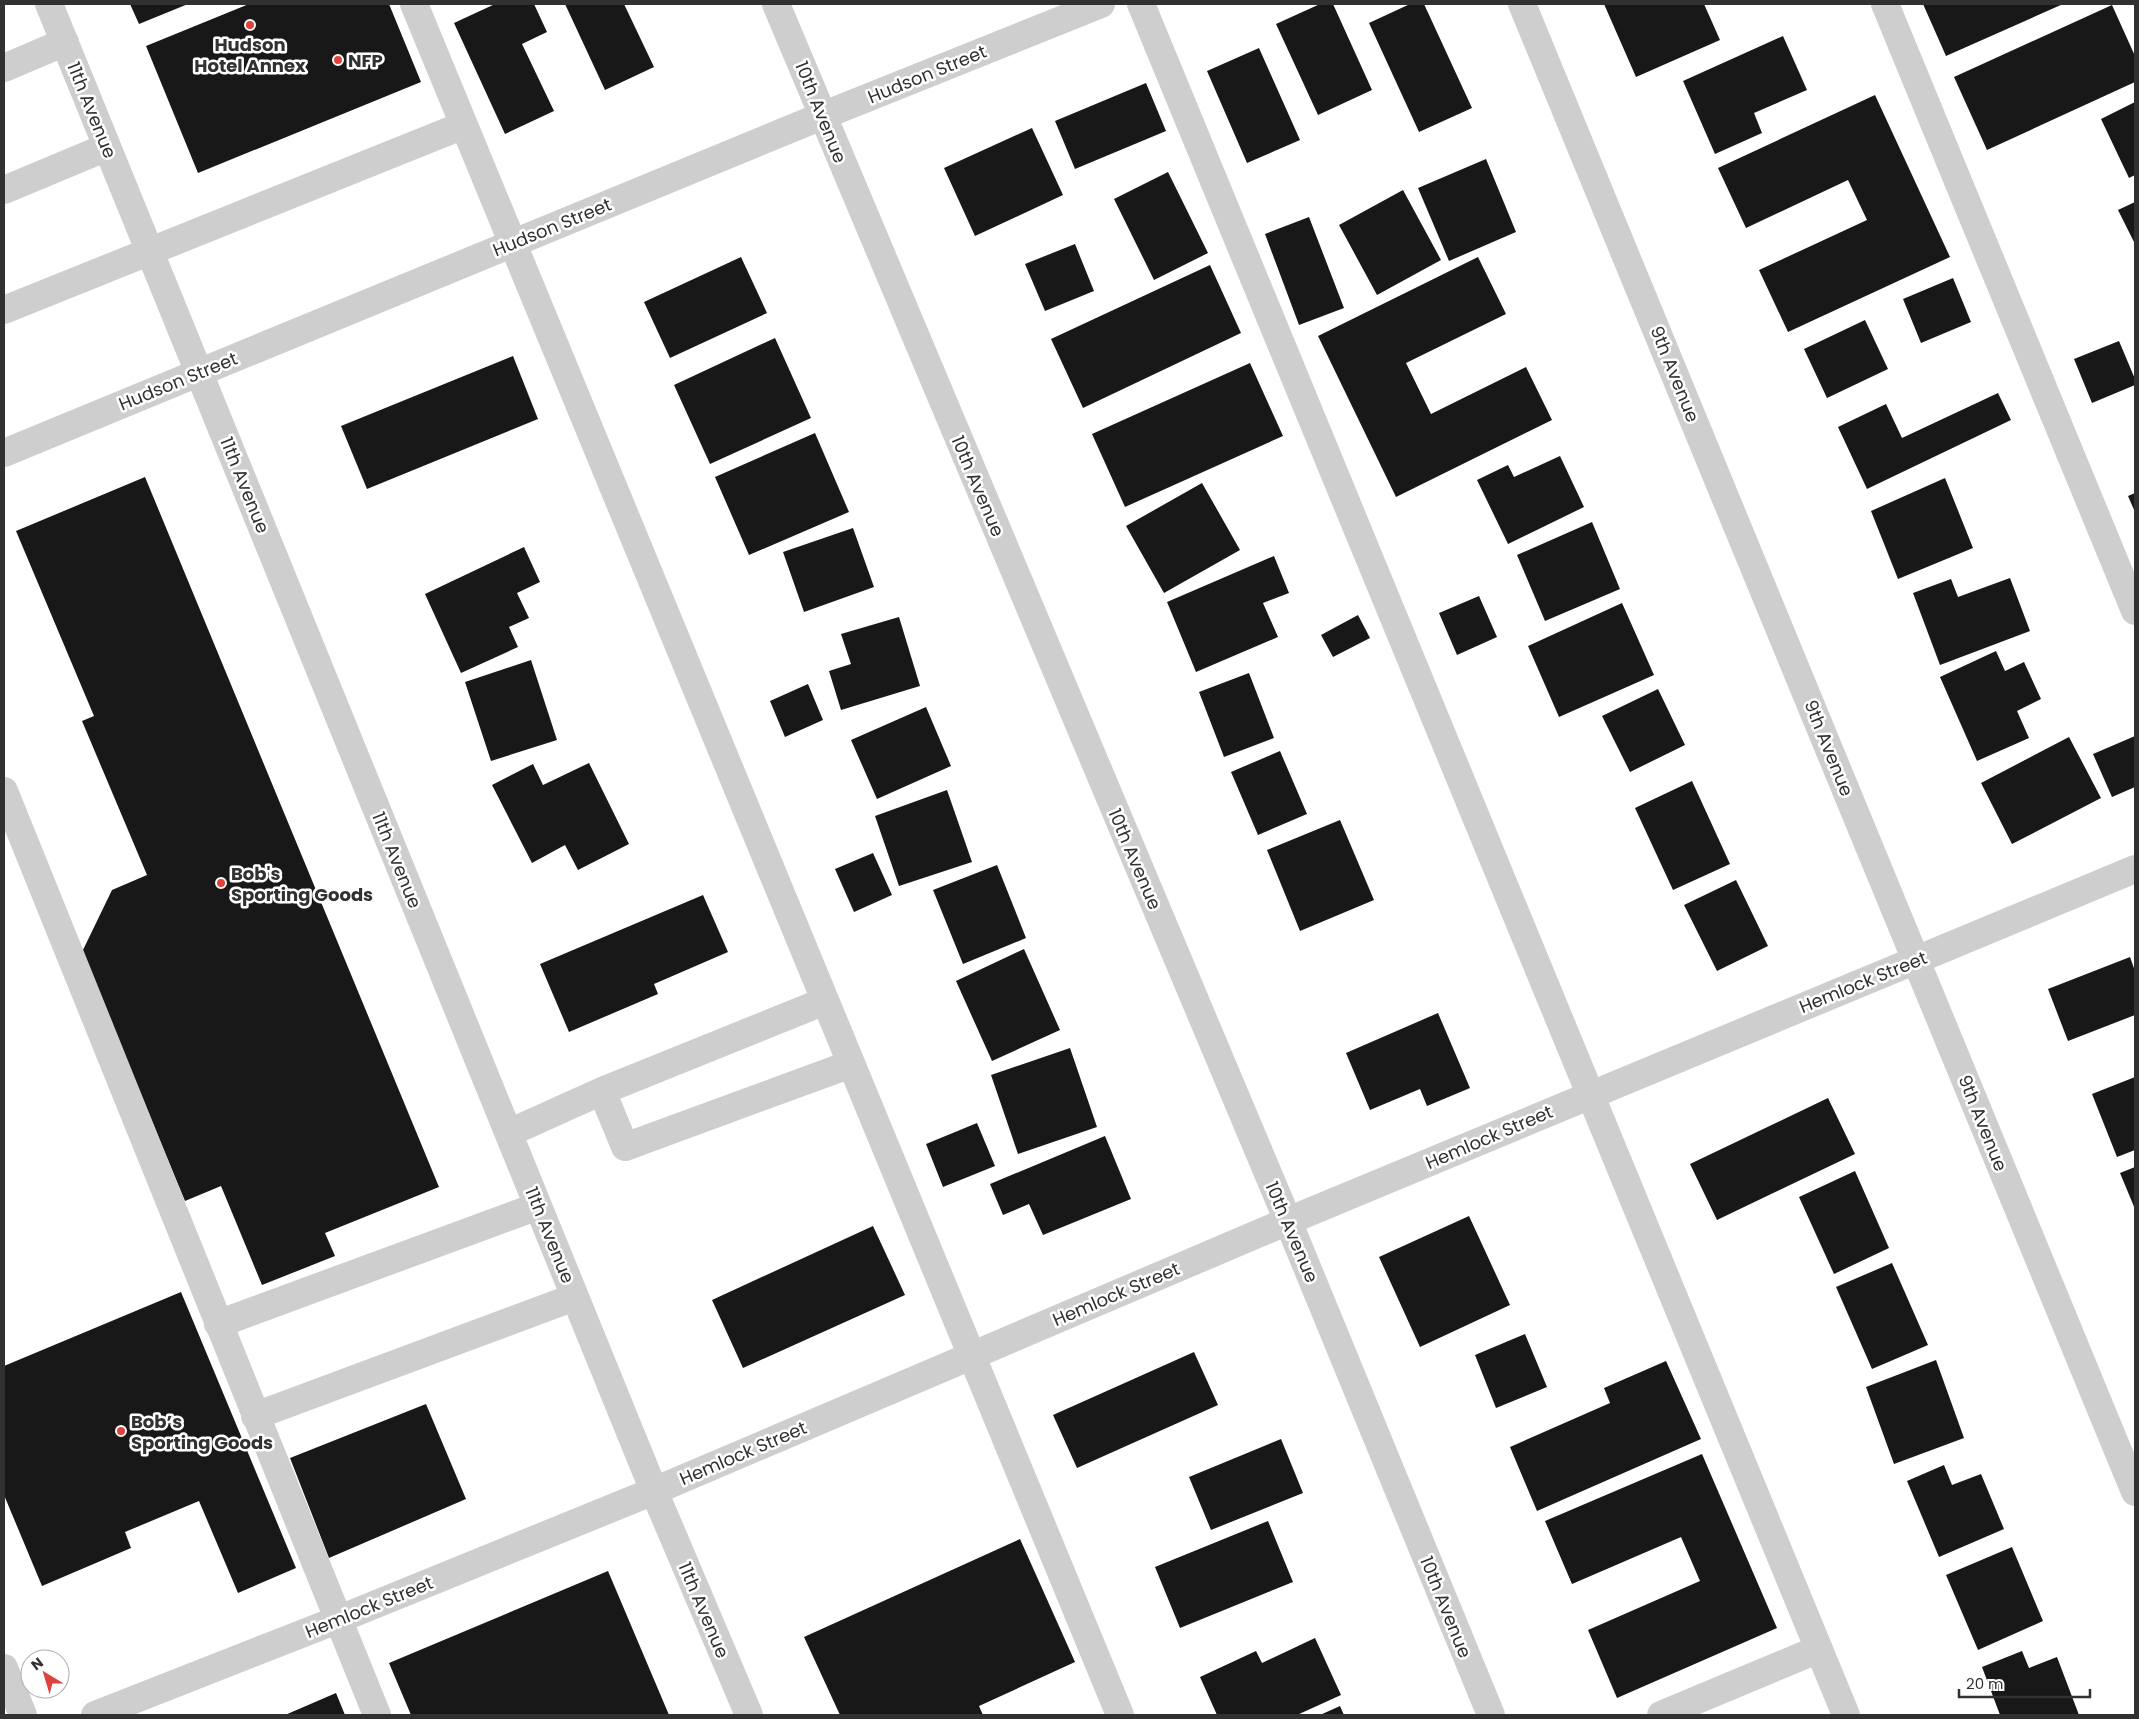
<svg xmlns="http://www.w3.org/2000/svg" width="2139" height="1719" viewBox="0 0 2139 1719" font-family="Poppins,sans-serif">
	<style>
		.building { fill: #181818 }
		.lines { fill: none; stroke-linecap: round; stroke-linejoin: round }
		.minor { stroke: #cecece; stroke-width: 28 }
		.poi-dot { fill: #df413d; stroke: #fff; stroke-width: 2 }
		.labels { text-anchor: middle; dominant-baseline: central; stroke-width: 5; stroke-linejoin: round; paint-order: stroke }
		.poi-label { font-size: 18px; font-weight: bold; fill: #313131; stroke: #fff; text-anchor: start }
		.street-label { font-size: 18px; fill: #313131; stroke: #fff }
	</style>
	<rect width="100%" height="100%" fill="#fff"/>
	<path class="building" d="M130,4H188L139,24Z
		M249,4H389L421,82L198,173L146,46Z
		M495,4H534L547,32L522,44L554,111L505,134L454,23Z
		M565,4H624L654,67L605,90Z
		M1320,4H1333L1372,90L1318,115L1276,24Z
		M1410,4H1424L1472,108L1419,132L1369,23Z
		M1604,4H1704L1720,40L1636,77Z
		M1923,4H2063L1946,56Z
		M2112,5L2135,56V82L1987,150L1954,77Z
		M1783,36L1807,90L1754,113L1762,133L1715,154L1683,81Z
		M1259,48L1300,140L1247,163L1207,71Z
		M1146,83L1166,131L1075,169L1055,121Z
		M1875,95L1950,257L1788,332L1759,270L1867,220L1848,180L1746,228L1718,168Z
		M2135,102V175L2129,178L2101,119Z
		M1032,128L1063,195L975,236L944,168Z
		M1486,159L1516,232L1449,261L1418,188Z
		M1168,172L1208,253L1154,280L1114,199Z
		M1403,190L1441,260L1377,295L1339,225Z
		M2135,202V244L2118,210Z
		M1309,217L1344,308L1299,325L1265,234Z
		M1075,244L1094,291L1045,311L1025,264Z
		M741,257L767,313L670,358L644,302Z
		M1478,257L1506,314L1406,363L1431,414L1526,367L1552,420L1396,497L1318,336Z
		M1210,265L1241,333L1083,408L1051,339Z
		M1953,278L1971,322L1921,343L1903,299Z
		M1865,320L1888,369L1827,398L1804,349Z
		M775,338L811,418L710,464L674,385Z
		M2119,341L2135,379V385L2092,403L2074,359Z
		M513,356L538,419L367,489L341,426Z
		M1250,363L1283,436L1125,507L1092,434Z
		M1998,393L2011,420L1867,489L1838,427L1886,404L1902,438Z
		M815,433L849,512L749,555L715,477Z
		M1560,456L1584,507L1508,544L1477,480L1508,465L1514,477Z
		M145,477L439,1187L325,1233L335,1256L262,1285L221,1186L185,1201L82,952L112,890L147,875L82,721L94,716L16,531Z
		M1945,478L1973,548L1898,579L1871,511Z
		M1202,483L1240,550L1164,593L1126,526Z
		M2135,493V512L2128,496Z
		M1592,522L1620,589L1545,621L1517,555Z
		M853,528L874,587L804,612L783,552Z
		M524,547L540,582L517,593L529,618L509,627L518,647L461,673L425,594Z
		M1274,556L1289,593L1263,603L1278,637L1196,672L1167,602Z
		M2010,578L2030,631L1940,665L1913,593L1951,579L1958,597Z
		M1479,596L1497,637L1457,655L1439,613Z
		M1622,603L1654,675L1559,717L1528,646Z
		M1358,615L1370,638L1333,657L1321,635Z
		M899,617L920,686L841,710L829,671L851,664L841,634Z
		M1996,651L2005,671L2024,662L2041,699L2017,711L2029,738L1977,761L1940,677Z
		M531,660L557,740L491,761L465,682Z
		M1249,673L1274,738L1224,757L1199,692Z
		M808,684L823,720L785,737L770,701Z
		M1658,689L1685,745L1630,772L1602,716Z
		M926,707L951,766L877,799L851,740Z
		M2135,736V787L2112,797L2093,754Z
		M2069,737L2101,798L2012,844L1981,783Z
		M1280,751L1307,814L1258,835L1231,772Z
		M589,763L629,844L578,870L565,845L532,863L492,785L533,764L543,785Z
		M1692,781L1730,864L1673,890L1635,808Z
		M947,790L972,862L899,886L875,816Z
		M1340,820L1374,900L1300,931L1267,850Z
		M873,853L892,895L854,912L835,869Z
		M997,865L1026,938L963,964L933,890Z
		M1736,880L1768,946L1717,971L1684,905Z
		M703,895L728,952L654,984L658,994L569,1032L540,964Z
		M1024,949L1060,1030L992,1061L956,981Z
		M2130,957L2135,971V1015L2068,1041L2048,989Z
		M1438,1013L1470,1088L1427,1106L1420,1089L1370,1110L1346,1053Z
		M1070,1048L1097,1127L1018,1154L991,1075Z
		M2135,1077V1150L2117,1157L2092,1094Z
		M1828,1098L1855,1154L1717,1220L1690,1164Z
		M977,1123L995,1166L943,1187L926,1144Z
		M1105,1136L1131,1199L1043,1235L1029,1204L1003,1215L990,1184Z
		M2135,1167V1209L2120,1173Z
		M1855,1171L1889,1248L1834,1274L1799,1197Z
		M1469,1216L1510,1305L1420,1347L1379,1257Z
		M873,1226L905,1295L743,1368L712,1300Z
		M1892,1263L1928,1345L1872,1369L1836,1287Z
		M181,1292L296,1568L238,1593L199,1501L125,1532L131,1548L42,1586L4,1495V1366Z
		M1525,1334L1547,1387L1496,1408L1475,1355Z
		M1194,1352L1218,1405L1077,1468L1053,1415Z
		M1936,1360L1964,1438L1894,1464L1866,1387Z
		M1666,1361L1701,1439L1537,1511L1510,1447L1610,1403L1604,1388Z
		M426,1404L466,1499L329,1558L290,1458Z
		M1281,1439L1303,1493L1211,1530L1189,1477Z
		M1702,1454L1777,1628L1617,1698L1588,1630L1700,1581L1681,1537L1572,1584L1545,1521Z
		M1944,1465L1952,1485L1981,1474L2004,1529L1939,1557L1907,1481Z
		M1268,1521L1293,1582L1180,1628L1155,1567Z
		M1020,1539L1075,1662L979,1706L983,1715H840L804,1637Z
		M2012,1547L2043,1621L1978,1650L1946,1575Z
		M608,1571L669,1715H411L389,1663Z
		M1315,1638L1341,1695L1297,1715H1217L1200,1677L1256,1651L1262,1663Z
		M2022,1651L2029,1668L2057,1657L2079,1715H2000L1982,1667Z
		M336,1693L345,1715H285Z
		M1340,1706L1344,1715H1320Z"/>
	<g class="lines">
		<path class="minor" d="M49,4L654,1491L749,1715
			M414,4L1120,1715
			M776,4L1288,1221L1491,1715
			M1141,4L1846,1715
			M1522,4L2135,1492
			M1885,4L2135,611
			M4,68L65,42
			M4,190L107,147
			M4,310L464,125
			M4,453L822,116L1101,4
			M4,791L377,1715
			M602,1091L625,1147L851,1064
			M509,1133L602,1091L825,1001
			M218,1324L538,1206
			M255,1416L575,1297
			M4,1668L23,1715
			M95,1715L337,1620L654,1491L1288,1221L2135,869
			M1661,1715L1819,1649"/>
	</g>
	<g class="poi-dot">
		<circle cx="250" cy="25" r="5"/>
		<circle cx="338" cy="60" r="5"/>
		<circle cx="221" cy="883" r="5"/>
		<circle cx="121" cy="1431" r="5"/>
	</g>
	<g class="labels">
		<g class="poi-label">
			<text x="250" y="44" text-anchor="middle">Hudson<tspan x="250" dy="21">Hotel Annex</tspan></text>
			<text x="348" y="60">NFP</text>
			<text x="231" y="873">Bob's<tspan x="231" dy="21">Sporting Goods</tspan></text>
			<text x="131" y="1421">Bob’s<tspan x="131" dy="21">Sporting Goods</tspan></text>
		</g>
		<g class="street-label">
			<text transform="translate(927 74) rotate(-22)">Hudson Street</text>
			<text transform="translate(92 110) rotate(68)">11th Avenue</text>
			<text transform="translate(821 112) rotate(68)">10th Avenue</text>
			<text transform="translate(552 227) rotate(-22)">Hudson Street</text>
			<text transform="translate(1675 374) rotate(68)">9th Avenue</text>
			<text transform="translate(178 381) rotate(-22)">Hudson Street</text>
			<text transform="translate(245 485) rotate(68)">11th Avenue</text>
			<text transform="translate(978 486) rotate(67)">10th Avenue</text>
			<text transform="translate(1829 748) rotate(68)">9th Avenue</text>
			<text transform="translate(1135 859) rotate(67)">10th Avenue</text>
			<text transform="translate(397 860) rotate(68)">11th Avenue</text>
			<text transform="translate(1863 982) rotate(-22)">Hemlock Street</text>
			<text transform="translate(1983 1123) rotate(68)">9th Avenue</text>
			<text transform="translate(1489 1137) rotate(-23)">Hemlock Street</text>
			<text transform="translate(1292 1232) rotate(67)">10th Avenue</text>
			<text transform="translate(550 1235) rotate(68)">11th Avenue</text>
			<text transform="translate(1116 1294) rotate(-23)">Hemlock Street</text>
			<text transform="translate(743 1453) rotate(-23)">Hemlock Street</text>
			<text transform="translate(369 1607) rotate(-22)">Hemlock Street</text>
			<text transform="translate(1446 1607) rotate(68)">10th Avenue</text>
			<text transform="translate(704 1610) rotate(67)">11th Avenue</text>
		</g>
	</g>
	<rect width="2139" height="1719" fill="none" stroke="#313131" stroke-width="10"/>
	<g transform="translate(45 1674) rotate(322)"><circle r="24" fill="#ffffff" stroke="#adadad"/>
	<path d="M0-4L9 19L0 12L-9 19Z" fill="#df413d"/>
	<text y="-8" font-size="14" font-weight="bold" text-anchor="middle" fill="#313131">N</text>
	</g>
	<path d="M1959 1689v8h131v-8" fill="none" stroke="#313131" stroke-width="2.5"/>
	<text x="1966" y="1689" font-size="15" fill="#313131" stroke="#ffffff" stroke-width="4" paint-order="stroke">20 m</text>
</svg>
